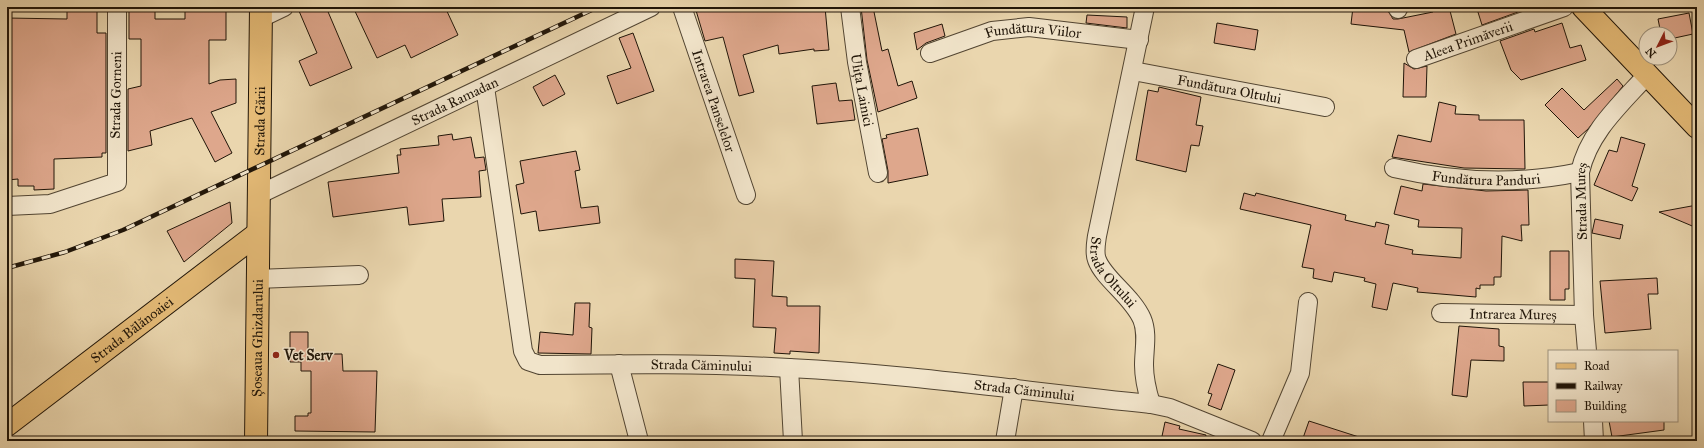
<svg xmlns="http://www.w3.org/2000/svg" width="1704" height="448" viewBox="0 0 1704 448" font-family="'IM FELL Great Primer',serif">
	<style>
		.building { fill: #dea78c; stroke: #201508 }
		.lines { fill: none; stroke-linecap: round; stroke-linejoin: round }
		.minor-casing { stroke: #524532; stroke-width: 20 }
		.major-casing { stroke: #201508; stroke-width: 24 }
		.minor { stroke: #f1e4ca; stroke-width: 18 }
		.major { stroke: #e5bb77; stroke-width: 22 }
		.rail-casing { stroke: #201508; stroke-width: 4.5 }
		.rail { stroke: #f1e4ca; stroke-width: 3; stroke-dasharray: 9; stroke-linecap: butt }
		.poi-dot { fill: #8f2418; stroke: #f1e4ca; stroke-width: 1.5 }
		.labels { text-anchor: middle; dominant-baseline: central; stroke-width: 3; stroke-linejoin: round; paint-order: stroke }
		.street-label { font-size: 14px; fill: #201508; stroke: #f1e4ca }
		.poi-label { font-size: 14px; font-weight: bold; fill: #201508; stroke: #f1e4ca; text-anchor: start }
	</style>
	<rect width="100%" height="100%" fill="#ead6ae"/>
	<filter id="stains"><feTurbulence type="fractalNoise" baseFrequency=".005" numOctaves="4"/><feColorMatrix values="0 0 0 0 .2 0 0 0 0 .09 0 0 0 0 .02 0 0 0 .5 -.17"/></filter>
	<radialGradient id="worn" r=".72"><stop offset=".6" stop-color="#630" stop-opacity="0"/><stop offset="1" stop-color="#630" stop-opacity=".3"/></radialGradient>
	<path class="building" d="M67,7H97V33H106V153H102V157L54,159V189L34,190V186H18V179L7,180V100H9L7,18L67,19Z
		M129,7H155V19H185V7H226V40H209V84L220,80L236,79V103L211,112L232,153L215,162L192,118L150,131L152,145L128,151V89L141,86V39H129Z
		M309,7H326L352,68L310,86L299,61L317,53L299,11Z
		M353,7H445L458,35L411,58L405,45L377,58Z
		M695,7H825L829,50L814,51V49L779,54L778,45L743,55L754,92L739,96L723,37L705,41Z
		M861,7H873L882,51L888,49L898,86L912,81L917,98L878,112L867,60Z
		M1353,7L1387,9L1393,19H1398L1433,12L1432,7H1449L1456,34L1409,52L1404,30L1351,24Z
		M1486,7H1529V8L1482,25L1477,9Z
		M1689,13L1693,34L1670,39V34H1661L1658,19Z
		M1087,15L1127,17V28L1086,23Z
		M1217,23L1258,30L1255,50L1214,43Z
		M1562,23L1570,48L1581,45L1586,60L1521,80L1511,70L1500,41L1534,29L1535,32Z
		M942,24L945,36L926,43L917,50L914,33Z
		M633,33L654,91L617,104L607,76L631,68L619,38Z
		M1404,63L1414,69L1427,66L1426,97H1403Z
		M555,75L565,94L543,106L533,87Z
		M1617,79L1623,86L1588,129L1578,138L1545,105L1562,88L1584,110Z
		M836,83L839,101L852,100L855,120L817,124L812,86Z
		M1159,87L1201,97L1196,125L1203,126L1199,146L1191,145L1186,172L1136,160L1148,90L1158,92Z
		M1439,102L1456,106L1455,114L1479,115V120H1524L1525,169L1464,168L1392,157L1398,135L1431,142Z
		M918,128L928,175L888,183V171L882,139L887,138L886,135Z
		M452,134L453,140L471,137L475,158L484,157L486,170L479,171L481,197L442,199L444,221L409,225L407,207L333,217L328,182L399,173L397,155H401L400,149L439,145L438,136Z
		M1621,137L1645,144L1632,186L1638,188L1632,201L1594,185L1609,150L1617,152Z
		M576,151L580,170L575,171L581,208L598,206L600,223L539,231L536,211L521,214L516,185L524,183L520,161Z
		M1423,184L1486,191L1528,190L1529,225H1521L1522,241L1502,236L1501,277H1494V285H1480V289L1476,288V297L1417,292L1418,288L1393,283L1387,310L1372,307L1376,284L1364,281L1365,278L1334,272L1332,282L1313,278L1314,269L1302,267L1311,225L1240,209L1244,193L1255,196L1256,193L1346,215L1345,220L1375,227L1376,222L1389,225L1385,244L1413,250L1412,254L1461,258L1462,228L1418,227L1419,220L1394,214L1401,186L1422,191Z
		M230,202L232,223L184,262L167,231Z
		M1697,205V228L1659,212Z
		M1595,219L1623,225L1620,239L1592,233Z
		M1550,251H1569V289H1565V300H1550Z
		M735,259L774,261L772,296L787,297V306H820L819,353L790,351V354L774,353L776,328L753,327L755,279L735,278Z
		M1657,278L1658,294H1648L1651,329L1605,333L1600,281Z
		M575,303H590L589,327L592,328L591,354L538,353L540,332L573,335Z
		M1459,326L1499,329V346L1504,347V361L1471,360L1467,397L1452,395Z
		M290,332H308V354H342L343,371H377L375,432L295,431V416H308V413H311V371H301V362H290Z
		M1218,364L1235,370L1221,410L1208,405L1212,394L1208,393Z
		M1523,382H1549V405L1524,406Z
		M1309,421L1362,438L1361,441H1302Z
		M1609,421H1664V430L1612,437Z
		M1165,422L1180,426L1179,429L1206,435L1205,441H1161Z"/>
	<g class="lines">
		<g class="minor-casing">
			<g id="minor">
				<path id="s1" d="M682,7L746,195"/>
				<path id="s2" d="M850,7L857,62L878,173"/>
				<path id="s3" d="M1145,7L1097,236C1096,243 1094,253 1097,260C1104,279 1132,296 1142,319C1148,333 1144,350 1144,365C1144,379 1147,391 1151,404"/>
				<path d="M1397,7L1398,9"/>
				<path d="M261,18L284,7"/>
				<path id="s4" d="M930,53L992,31L1029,27L1139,40"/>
				<path id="s5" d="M1416,59L1564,7"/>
				<path id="s6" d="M1133,71L1325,107"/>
				<path id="s7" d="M485,87L523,351L528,361L540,365C623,364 706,363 789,368C910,374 1030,392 1151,404L1170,408L1252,441"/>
				<path id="s8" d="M1394,168C1454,182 1519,185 1580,172"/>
				<path id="s9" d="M258,195L651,7"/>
				<path d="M7,206L50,204L117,182V7"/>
				<path d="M257,279L359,275"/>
				<path id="s10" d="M1441,313L1584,315"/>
				<path id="s11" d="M1587,351L1584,315L1580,172C1589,132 1620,105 1647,75"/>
				<path d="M619,364L639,441"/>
				<path d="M789,368L793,441"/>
				<path d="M1593,421L1594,441"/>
				<path d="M1005,441L1014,388"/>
				<path d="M1271,441L1300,373L1308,302"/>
			</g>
		</g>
		<g class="major-casing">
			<g id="major">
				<path d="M1583,7L1697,127"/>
				<path id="s12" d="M7,425L257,234"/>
				<path id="s13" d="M256,441L261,7"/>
			</g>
		</g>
		<use href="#minor" class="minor"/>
		<use href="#major" class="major"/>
		<g class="rail-casing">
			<path id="rail" d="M7,268L65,252L123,230L598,7"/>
		</g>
		<use href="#rail" class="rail"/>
	</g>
	<circle class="poi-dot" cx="276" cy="355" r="4"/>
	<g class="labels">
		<g class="street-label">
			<text stroke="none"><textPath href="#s4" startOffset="107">Fundătura Viilor</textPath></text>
			<text stroke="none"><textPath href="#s5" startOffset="55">Aleea Primăverii</textPath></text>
			<text stroke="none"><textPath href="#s6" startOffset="98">Fundătura Oltului</textPath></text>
			<text stroke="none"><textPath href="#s2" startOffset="84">Ulița Lainici</textPath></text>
			<text transform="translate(116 95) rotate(-89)">Strada Gorneni</text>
			<text stroke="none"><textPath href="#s1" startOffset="99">Intrarea Panselelor</textPath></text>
			<text stroke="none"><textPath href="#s9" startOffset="218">Strada Ramadan</textPath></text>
			<text stroke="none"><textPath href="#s13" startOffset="320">Strada Gării</textPath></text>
			<text stroke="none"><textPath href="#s8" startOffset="93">Fundătura Panduri</textPath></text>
			<text stroke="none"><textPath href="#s11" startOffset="150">Strada Mureș</textPath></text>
			<text stroke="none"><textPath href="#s3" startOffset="276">Strada Oltului</textPath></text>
			<text stroke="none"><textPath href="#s10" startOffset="72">Intrarea Mureș</textPath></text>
			<text stroke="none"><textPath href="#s12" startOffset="157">Strada Bălănoaiei</textPath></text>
			<text stroke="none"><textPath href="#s13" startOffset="103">Șoseaua Ghizdarului</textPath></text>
			<text stroke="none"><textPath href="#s7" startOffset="452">Strada Căminului</textPath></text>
			<text stroke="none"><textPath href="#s7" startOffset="776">Strada Căminului</textPath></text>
		</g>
		<g class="poi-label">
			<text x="284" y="355">Vet Serv</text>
		</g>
	</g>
	<rect width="1704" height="448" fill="none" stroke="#ead6ae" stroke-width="24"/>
	<rect x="8" y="8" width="1688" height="432" fill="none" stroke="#201508" stroke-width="2"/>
	<rect x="12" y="12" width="1680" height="424" fill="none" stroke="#201508"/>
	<rect x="1548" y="350" width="130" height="72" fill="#f1e4ca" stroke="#9d917c"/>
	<rect x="1556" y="363" width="20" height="6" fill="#e5bb77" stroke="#9d917c"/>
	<text x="1584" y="370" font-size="12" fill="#201508">Road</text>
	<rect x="1556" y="383" width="20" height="6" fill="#201508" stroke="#9d917c"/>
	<text x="1584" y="390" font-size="12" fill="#201508">Railway</text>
	<rect x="1556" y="400" width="20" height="12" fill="#dea78c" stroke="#9d917c"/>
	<text x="1584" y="410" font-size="12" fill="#201508">Building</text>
	<g transform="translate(1658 46) rotate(228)"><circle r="19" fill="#f1e4ca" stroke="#9d917c"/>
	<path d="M0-3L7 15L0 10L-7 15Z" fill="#8f2418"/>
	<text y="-6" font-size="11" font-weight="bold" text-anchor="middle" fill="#201508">N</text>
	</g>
	<rect width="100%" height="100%" filter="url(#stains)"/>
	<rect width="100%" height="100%" fill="url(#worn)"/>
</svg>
